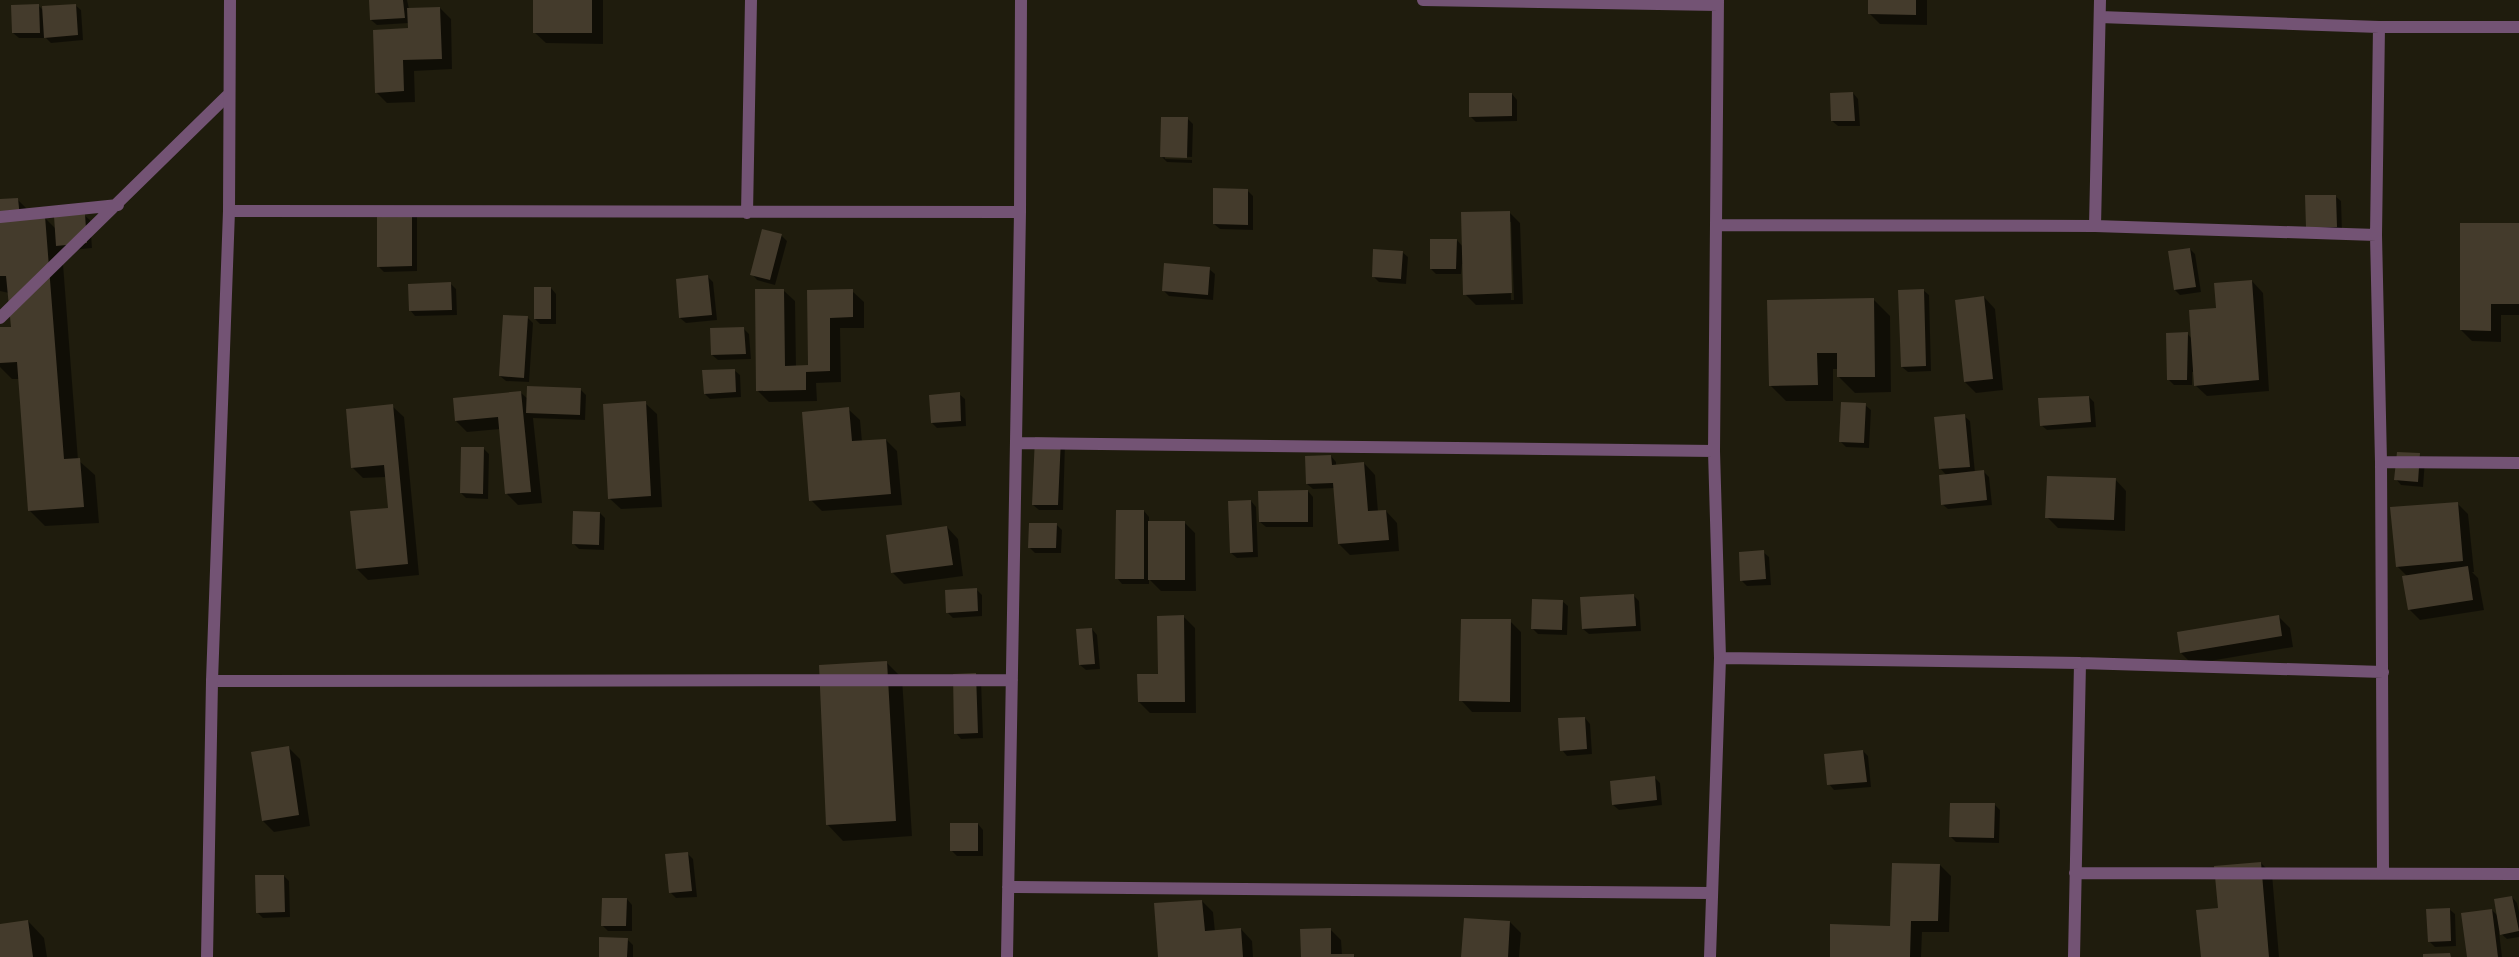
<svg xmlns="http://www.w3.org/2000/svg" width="2519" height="957" viewBox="0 0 2519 957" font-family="Bitter,serif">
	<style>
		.shadow { fill: #0007; fill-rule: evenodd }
		.building { fill: #443b2c }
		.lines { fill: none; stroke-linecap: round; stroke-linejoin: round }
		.minor { stroke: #735374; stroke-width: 12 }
		.tertiary { stroke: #735374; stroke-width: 12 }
	</style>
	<rect width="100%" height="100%" fill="#1f1c0d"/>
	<path class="shadow" d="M370,0H407L409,9L440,8L451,19L452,69L414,71L415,102L387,103L376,92L409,29V23L377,25L371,20Z
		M534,0H603V44L546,43L534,32Z
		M1869,0H1927V25L1880,24L1869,13Z
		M38,5L43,10L75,5L81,10L83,40L51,43L46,38H19L13,33Z
		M1853,93L1858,99L1860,126H1838L1832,121Z
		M1512,94L1517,100V121L1476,122L1470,116Z
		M1188,119L1193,124L1192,157L1165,156V159L1192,160V163L1167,162L1162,157Z
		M1247,190L1253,196V230L1220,229L1214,224Z
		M2335,196L2341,201L2342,232L2313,233Z
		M17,199L33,215L45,218L56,229L84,215L90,220L92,248L62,251L78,460L95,475L99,523L45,526L29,510L19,379H12L0,367V328H12L9,293L0,291V200Z
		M378,211L417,217V271L384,272L378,266Z
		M1509,212L1520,223L1523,304L1476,305L1465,294L1464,264H1462L1461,274H1436L1431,269L1457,240L1463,247ZM1509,222H1511L1514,300H1511Z
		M2519,224V315H2501V342L2472,341L2461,330Z
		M781,235L787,241L775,285L757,280L752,274Z
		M2190,249L2195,254L2201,292L2180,295L2175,290Z
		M1402,252L1408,257L1406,284L1379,282L1373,276Z
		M1209,269L1215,274L1213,300L1169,296L1163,290Z
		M708,277L713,282L717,320L686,323L680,318Z
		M2252,281L2263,293L2269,391L2207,396L2195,385L2194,372H2192V385H2174L2168,379L2187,333L2192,339Z
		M451,284L456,289L457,315L415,316L410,310Z
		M551,288L556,294V324H540L535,319Z
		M783,290L795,301L796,367L810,366L809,291H852L864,302V328H840L841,382L816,383L817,401L769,402L758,391Z
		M1923,290L1929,295L1931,371L1908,372L1902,367Z
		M1984,297L1995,309L2003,390L1976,393L1965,382Z
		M1874,300L1890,316L1891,392L1855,393L1839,377V369H1833V401H1786L1770,385Z
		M527,317L533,323L529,382L506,381L500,376Z
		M744,329L749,334L751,359L718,360L712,355Z
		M734,370L740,375L741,397L710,399L705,394Z
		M580,389L586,395L585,420L533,418L542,503L518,505L507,494L500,429L467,432L456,421L521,393L528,399Z
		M959,394L965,399L966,426L937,428L932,423Z
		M2089,397L2094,402L2096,427L2047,430L2041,425Z
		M645,403L657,414L662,507L621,509L609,498Z
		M1865,405L1871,410L1869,448L1846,447L1840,441Z
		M392,406L404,417L419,575L368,580L357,569L390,509L386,477L363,478L352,467Z
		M848,409L860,420L862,442L886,440L897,451L902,505L822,511L811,500Z
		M1964,416L1970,421L1975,473L1984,472L1989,477L1992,505L1948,509L1942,504L1946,475L1940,468Z
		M1036,438L1065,444L1063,510H1039L1033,505Z
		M483,448L489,454L488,499L466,498L461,493Z
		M2419,455L2425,460L2423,487L2401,485L2396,479Z
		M1331,456L1336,462V466L1364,463L1375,475L1378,512L1386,511L1397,523L1399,551L1350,555L1339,544L1335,488L1313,489L1307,484Z
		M2115,479L2126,491L2125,531L2058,528L2047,517Z
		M1308,491L1313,497V527H1266L1260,522Z
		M1251,501L1256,507L1258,557L1237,558L1231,553Z
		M2457,503L2468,514L2474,572H2472L2478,578L2484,610L2420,620L2409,609L2407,576L2397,566Z
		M1144,511L1149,517V522H1184L1195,533L1196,591H1161L1149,579V584H1122L1117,578Z
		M600,513L605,518L604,550L579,549L573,543Z
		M1056,524L1062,530L1061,553H1035L1030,548Z
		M947,527L958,539L963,576L904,584L892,572Z
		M1763,552L1769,557L1771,585L1747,586L1742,581Z
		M976,589L982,595V616L953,618L948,613Z
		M1634,596L1639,601L1641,631L1589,634L1583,629L1582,599Z
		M1562,601L1568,606L1567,635L1538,634L1532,628Z
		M1183,616L1195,628L1196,713H1150L1139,702L1159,675Z
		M2278,616L2290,628L2293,647L2192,664L2181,653Z
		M1510,621L1521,632V712H1472L1461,700Z
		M1092,629L1097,635L1100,669L1086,670L1080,665Z
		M886,662L902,678L912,836L843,841L827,824Z
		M954,675L981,680L983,738L961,739L956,733Z
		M1585,718L1590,724L1592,754L1567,756L1562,750Z
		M288,747L300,759L310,826L274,832L263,821Z
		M1863,751L1868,756L1871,787L1834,790L1829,784Z
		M1654,777L1660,783L1662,805L1619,810L1613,805Z
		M1994,804L2000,810L1999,843L1956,842L1950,836Z
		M978,824L983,830V856H957L951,850Z
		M687,853L693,859L697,897L676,898L671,893L667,855Z
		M2261,863L2272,874L2279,957H2202L2219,909Z
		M1940,865L1951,876L1949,932H1922L1921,957H1831L1891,927Z
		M284,876L289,881L290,917L263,918L257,912Z
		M2512,897L2517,903L2519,912V937L2507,939L2499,932L2502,957H2468L2492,910L2498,916Z
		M627,899L632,905V931H608L602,925Z
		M1202,901L1213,912L1215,932L1241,929L1252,941L1253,957H1159Z
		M2449,909L2455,914L2456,946L2435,947L2429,941Z
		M28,921L44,938L47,957H0V926Z
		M1510,922L1521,933L1519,957H1462Z
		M1330,929L1341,940L1342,955H1353L1355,957H1302Z
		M627,939L633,945V957H600Z"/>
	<path class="building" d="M369,0H403L405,18L370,20Z
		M533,0H592V33H533Z
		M1868,0H1916V15L1868,14Z
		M39,4L40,33H12L11,5Z
		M76,4L78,35L44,38L42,6Z
		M440,7L442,59L403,60L404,91L375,93L373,30L408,28L407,8Z
		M1853,92L1855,121H1831L1830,93Z
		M1469,93H1512V116L1469,117Z
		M1161,117H1188L1187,158L1160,157Z
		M1213,188L1248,189V225L1213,224Z
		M2305,195H2336L2337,227L2306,228Z
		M18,198L20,218L45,216L64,459L80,458L84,507L28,511L17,362L0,363V327H11L6,276H0V199Z
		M377,210H412V266L377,267Z
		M1510,211L1512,293L1463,295L1461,212Z
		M85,214L87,243L56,246L54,216Z
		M2460,223H2519V304H2491V331L2460,330Z
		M762,229L782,234L770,280L750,275Z
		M1430,239H1457L1456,269H1430Z
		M2190,248L2196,287L2174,290L2168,251Z
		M1373,249L1403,251L1401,279L1372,277Z
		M1164,263L1210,267L1208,295L1162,291Z
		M708,275L712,315L679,318L676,279Z
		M2252,280L2259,380L2194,386L2189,310L2216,308L2214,283Z
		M451,282L452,310L409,311L408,284Z
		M534,287H551V319H534Z
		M755,289H784L785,366L808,365L807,290L853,289V317L830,318V371L806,372V390L756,391Z
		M1924,289L1926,366L1901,367L1898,290Z
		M1984,296L1993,379L1964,382L1955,300Z
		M1874,298L1875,377H1837V353H1817L1818,385L1769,386L1767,300Z
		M503,315L528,316L524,378L499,376Z
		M744,327L746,354L711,355L710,328Z
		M2188,332L2187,380H2167L2166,333Z
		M735,369L736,392L704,394L702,370Z
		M527,386L581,388L580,415L526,413Z
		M521,391L531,492L505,494L498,417L455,421L453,398Z
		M960,392L961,421L931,423L929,395Z
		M2089,396L2091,422L2040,426L2038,398Z
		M646,401L651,496L608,499L603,404Z
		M1841,402L1866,403L1864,443L1839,442Z
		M393,404L408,564L356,569L350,511L388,508L384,465L351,468L346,409Z
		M849,407L852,441L886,439L891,494L809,501L802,412Z
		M1965,414L1970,467L1939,469L1934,417Z
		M1035,437L1061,438L1058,505H1032Z
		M461,447H484L483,494L460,493Z
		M2397,452L2420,453L2418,482L2394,480Z
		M1331,455L1332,465L1364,462L1368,511L1386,510L1389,540L1338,544L1333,483L1306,484L1305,456Z
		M1984,470L1987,500L1941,505L1939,475Z
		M2047,476L2116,478L2114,520L2045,518Z
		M1308,490V522H1259L1258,491Z
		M1251,500L1253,552L1230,553L1228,501Z
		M2458,502L2463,561L2396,567L2390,507Z
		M1116,510H1144V579H1115Z
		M573,511L600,512L599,545L572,544Z
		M1148,521H1185V580H1148Z
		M1029,523H1057L1056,548H1028Z
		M947,526L953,565L891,573L886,535Z
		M1764,550L1766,579L1740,581L1739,552Z
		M2468,566L2473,600L2408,610L2402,576Z
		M977,588L978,611L946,613L945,590Z
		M1634,594L1636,626L1582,629L1580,597Z
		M1532,599L1563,600L1562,630L1531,629Z
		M1184,615L1185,702H1138L1137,674H1158L1157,616Z
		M2279,615L2282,636L2180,653L2177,632Z
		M1461,619H1511L1510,702L1459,701Z
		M1092,628L1095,664L1079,665L1076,629Z
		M887,661L896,821L826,825L819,665Z
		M976,673L978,733L954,734L953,674Z
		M1585,717L1587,749L1560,751L1558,718Z
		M289,746L299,815L262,821L251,752Z
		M1863,750L1867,782L1827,785L1824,754Z
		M1655,776L1657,800L1612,805L1610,781Z
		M1950,803H1995L1994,838L1949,837Z
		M950,823H978V851H950Z
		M688,852L692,891L669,893L665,854Z
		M2261,862L2269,957H2201L2196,910L2218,908L2214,866Z
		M1892,863L1940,864L1938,921H1911L1910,957H1830V924L1890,926Z
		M255,875H284L285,912L256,913Z
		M2512,896L2519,931L2500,935L2494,899Z
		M602,898H627L626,926H601Z
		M1202,900L1205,931L1241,928L1243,957H1158L1154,903Z
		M2450,908L2451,941L2428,942L2426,909Z
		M2492,909L2498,957H2467L2461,913Z
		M1464,918L1510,921L1508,957H1461Z
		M28,920L33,957H0V924Z
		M1331,928V954H1354V957H1301L1300,929Z
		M599,937L628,938L627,957H599Z
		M2450,953L2451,957H2423V954Z"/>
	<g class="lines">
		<path class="minor" d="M1423,0L1718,5
			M2100,17L2379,27H2519
			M2379,27L2376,235L2381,462L2383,872
			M229,211L1020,212
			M747,213L751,0
			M0,217L118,205
			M1716,225L2095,226L2376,235
			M2095,226L2100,0
			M0,318L227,96
			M1016,443L1714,451
			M2381,462L2519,463
			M1720,658L2080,663L2383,672
			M212,681L1012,680
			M2075,873L2519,874
			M1008,887L1711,893
			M1007,957L1020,212L1021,0
			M1710,957L1720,658L1714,451L1718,0
			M2074,957L2080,663"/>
		<path class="tertiary" d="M207,957L212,681L229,211L230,0"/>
	</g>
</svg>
